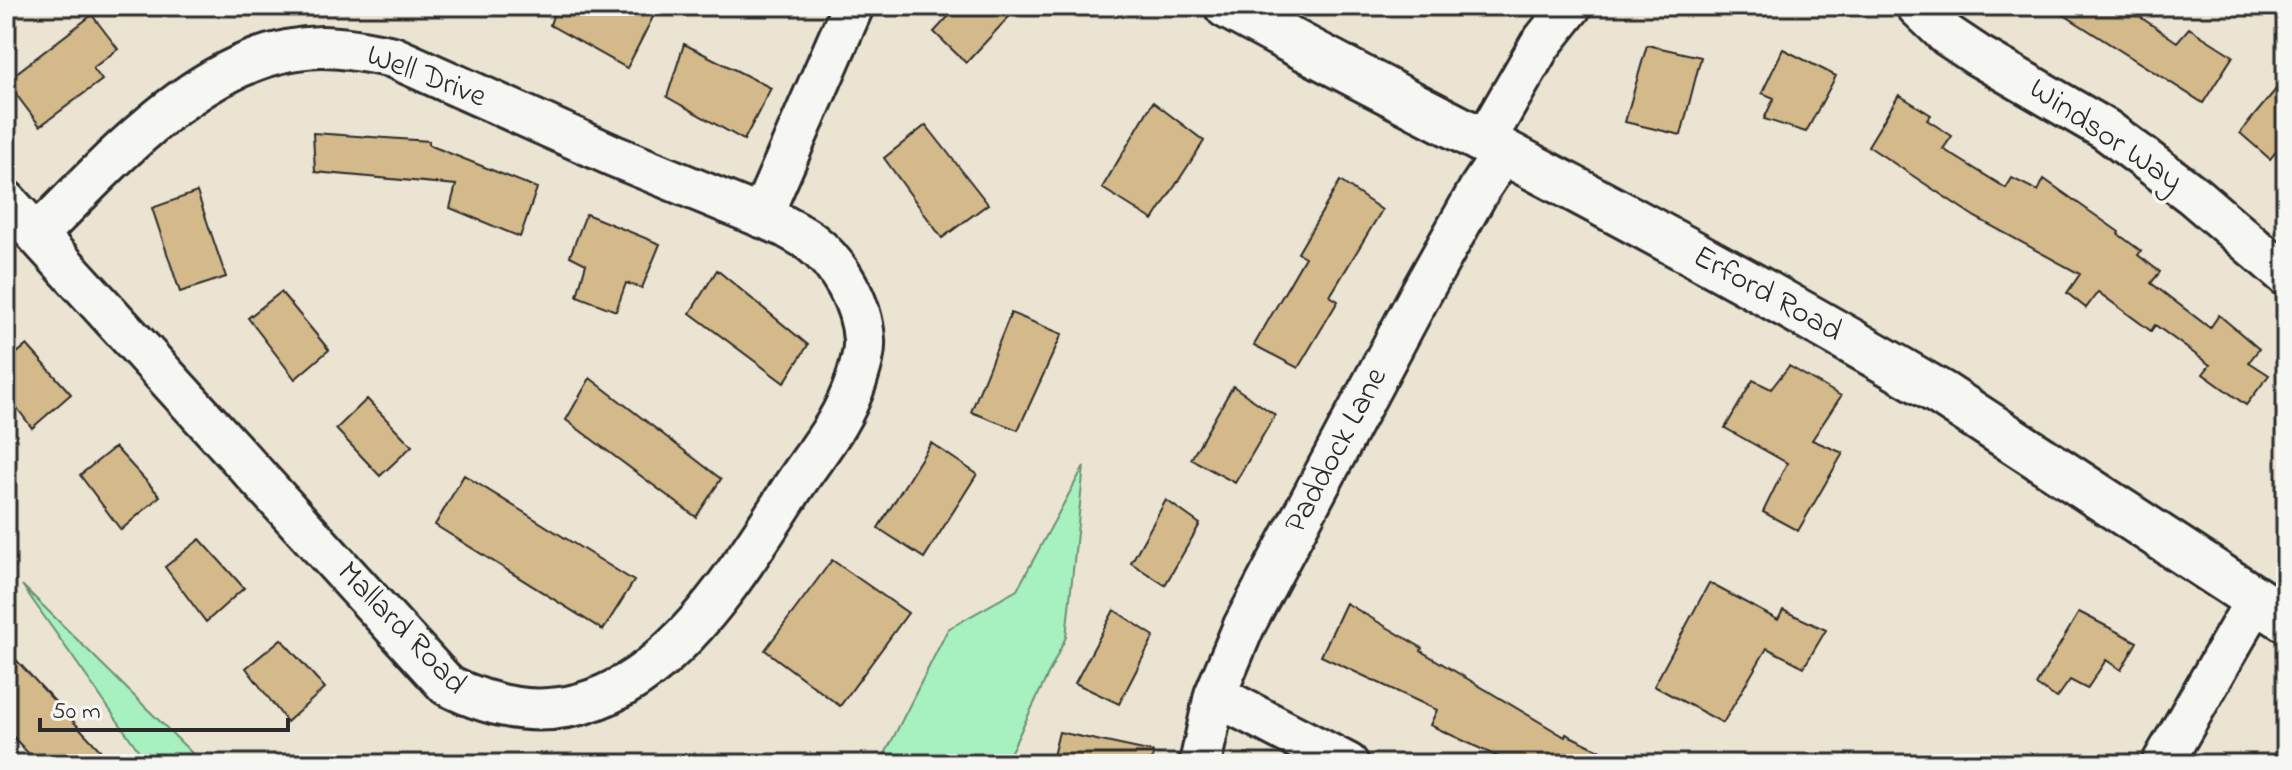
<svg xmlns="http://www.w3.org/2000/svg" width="2292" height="770" viewBox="0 0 2292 770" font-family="'Indie Flower',sans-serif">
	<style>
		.green { fill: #a7f1c0; stroke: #698e76; stroke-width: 2 }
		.building { fill: #d4ba8a; stroke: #2b2b2b; stroke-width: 2 }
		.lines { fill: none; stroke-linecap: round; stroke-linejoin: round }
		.minor-casing { stroke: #2b2b2b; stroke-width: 46 }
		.tertiary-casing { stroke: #2b2b2b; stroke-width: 50 }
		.minor { stroke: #f6f6f2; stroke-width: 40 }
		.tertiary { stroke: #f6f6f2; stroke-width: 44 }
		.labels { text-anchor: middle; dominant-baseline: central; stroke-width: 7; stroke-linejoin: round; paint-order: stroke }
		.street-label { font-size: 32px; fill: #2b2b2b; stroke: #f6f6f2 }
	</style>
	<rect width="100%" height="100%" fill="#ece4d3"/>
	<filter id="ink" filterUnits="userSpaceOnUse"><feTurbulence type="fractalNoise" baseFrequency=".0125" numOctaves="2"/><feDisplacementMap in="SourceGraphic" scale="16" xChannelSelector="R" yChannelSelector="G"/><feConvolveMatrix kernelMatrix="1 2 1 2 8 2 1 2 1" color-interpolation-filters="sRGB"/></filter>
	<g filter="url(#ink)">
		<path class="green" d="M1084,466L1066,637L1005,764H880L948,629L1017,590Z
			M22,585L203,764H148Z"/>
		<path class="building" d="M556,6H635L654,15L627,68L550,25Z
			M958,6H1019L966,63L934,32Z
			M2050,6H2124L2177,42L2189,28L2233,56L2203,103Z
			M92,15L118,49L93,68L102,80L40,126L6,81Z
			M684,44L771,88L744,140L667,97Z
			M1647,45L1701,57L1681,135L1625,122Z
			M1783,49L1836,76L1806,132L1764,119L1774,98L1762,93Z
			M2286,77V139L2270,159L2240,133Z
			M1899,95L1931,115L1927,120L1952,136L1943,149L2006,188L2012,178L2038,191L2044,179L2119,232L2118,234L2141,251L2138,255L2160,272L2151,283L2210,328L2219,315L2259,349L2249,362L2269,375L2246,405L2203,374L2210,365L2155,325L2151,331L2098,292L2086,308L2067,293L2080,274L1975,217L1868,146Z
			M1153,102L1204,141L1153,220L1102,188Z
			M926,125L988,204L942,238L884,158Z
			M313,133L429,141V145L537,188L520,237L450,208L456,185L315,172Z
			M1340,181L1382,210L1330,296L1338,301L1298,368L1254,345L1305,257L1298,253Z
			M197,192L226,277L180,292L152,208Z
			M586,214L660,244L642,288L626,283L616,311L577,296L586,264L570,256Z
			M717,270L808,345L784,383L690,313Z
			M281,292L329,350L295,379L248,318Z
			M1011,313L1062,334L1018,430L971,412Z
			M27,345L71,394L32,428L6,393V362Z
			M1789,366L1841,396L1812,440L1843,453L1798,531L1763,512L1787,463L1725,428L1753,380L1771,389Z
			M590,378L721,479L696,517L566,420Z
			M1233,386L1275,415L1235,483L1191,459Z
			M367,399L412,446L380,476L336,429Z
			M931,443L977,474L924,558L878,528Z
			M115,447L160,496L121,530L80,475Z
			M464,475L634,581L603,630L435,525Z
			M1166,500L1200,524L1165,585L1131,563Z
			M200,539L244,588L206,622L165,567Z
			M832,560L908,613L840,706L765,650Z
			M1709,583L1778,620L1783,610L1826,630L1804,667L1767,648L1723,723L1654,686Z
			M1346,603L1422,648L1421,651L1565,737L1566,734L1628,764H1513L1430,725L1437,710L1321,656Z
			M1114,610L1154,636L1119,704L1075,683Z
			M2079,612L2137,642L2121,670L2106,660L2087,689L2070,680L2057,698L2036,685Z
			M281,639L325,688L287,722L246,668Z
			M6,649L113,764H38L6,729Z
			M1059,732L1153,752L1152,764H1051Z"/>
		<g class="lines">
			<g class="minor-casing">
				<path id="minor" d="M1917,6L1947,35L1977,55L2105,129L2193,195L2286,275
					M1484,142L1540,45L1571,6
					M6,201L37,235L447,685C614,770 711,615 788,495C813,455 841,427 856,381C860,368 865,354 864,340C862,303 839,264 811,242C803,236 793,231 784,226L614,156L393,57C370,52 345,47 321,47C206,49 113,160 37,235
					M761,217L853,6
					M1215,695L1348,764
					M1200,764L1215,695L1244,626L1421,293L1480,188L1504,152
					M2162,764L2256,600"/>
			</g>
			<g class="tertiary-casing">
				<path id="tertiary" d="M1227,6C1319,57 1413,104 1506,153C1653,230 1799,310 1942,394L2286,619"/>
			</g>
			<use href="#minor" class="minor"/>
			<use href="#tertiary" class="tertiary"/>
		</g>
	</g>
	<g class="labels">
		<g class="street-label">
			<text transform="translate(426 77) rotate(21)">Well Drive</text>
			<text transform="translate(2105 136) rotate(34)">Windsor Way</text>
			<text transform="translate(1767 295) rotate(29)">Erford Road</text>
			<text transform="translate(1337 451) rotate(-62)">Paddock Lane</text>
			<text transform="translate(401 629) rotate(46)">Mallard Road</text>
		</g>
	</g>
	<rect width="2292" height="770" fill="none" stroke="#f6f6f2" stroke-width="32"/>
	<rect x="16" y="16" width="2260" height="738" fill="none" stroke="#2b2b2b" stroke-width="3" filter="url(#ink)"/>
	<path d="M40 718v12h248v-12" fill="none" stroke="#2b2b2b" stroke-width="4"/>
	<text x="52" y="718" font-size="24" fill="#2b2b2b" stroke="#f6f6f2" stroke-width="6" paint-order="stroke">50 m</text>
</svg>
